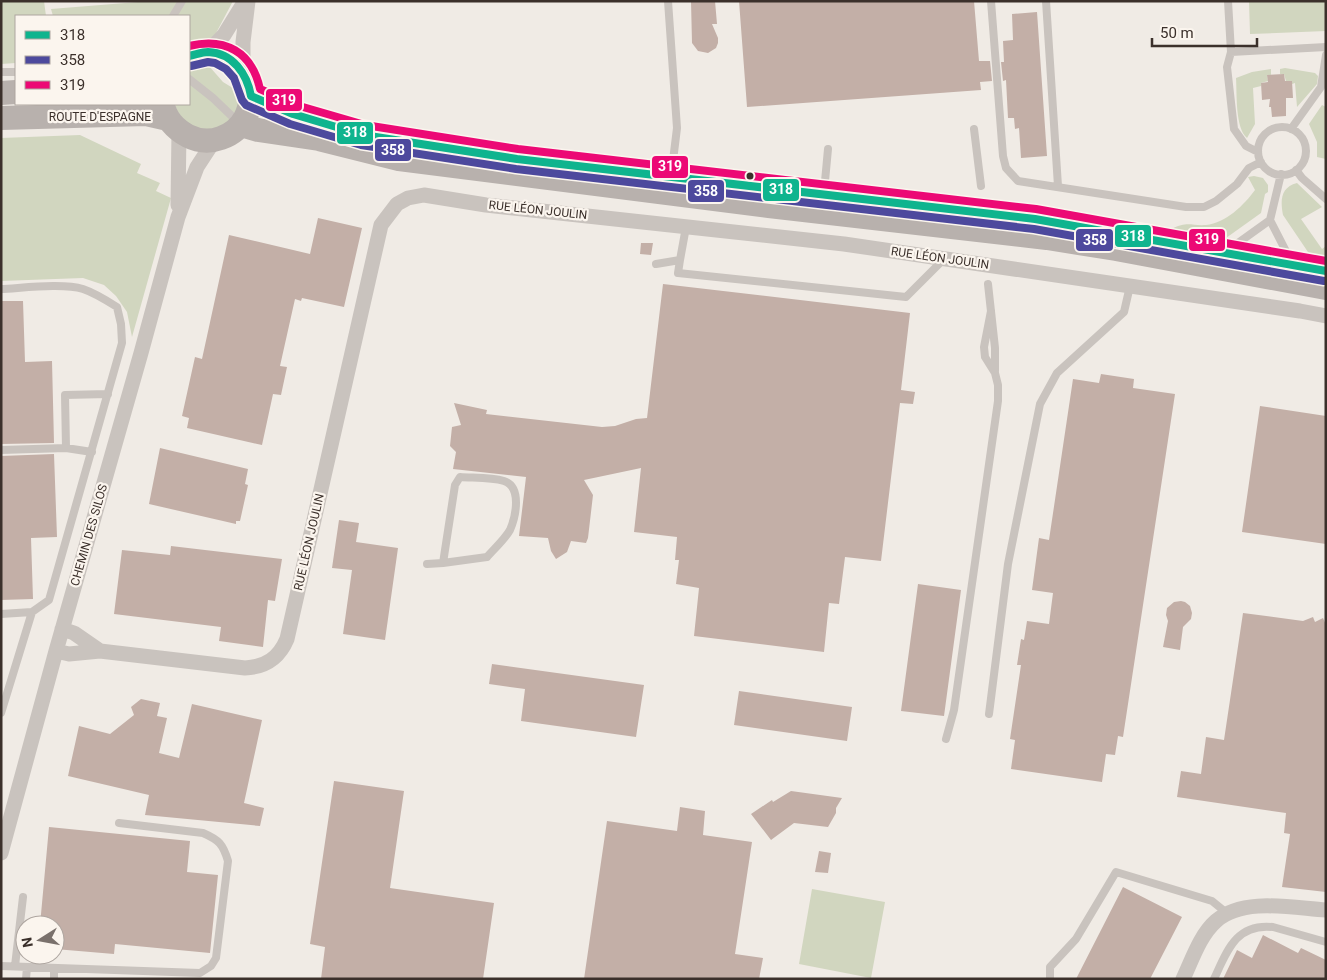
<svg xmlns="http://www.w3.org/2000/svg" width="1327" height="980" viewBox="0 0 1327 980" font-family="Roboto,sans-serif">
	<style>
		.green { fill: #d1d6bf }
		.building { fill: #c3afa7 }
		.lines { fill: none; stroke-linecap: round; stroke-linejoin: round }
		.service { stroke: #c9c3be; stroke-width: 8 }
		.minor { stroke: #c9c3be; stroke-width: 15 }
		.primary { stroke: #b8b1ad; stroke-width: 24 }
		.bus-1-casing { stroke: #fbf5ee; stroke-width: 11 }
		.bus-2-casing { stroke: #fbf5ee; stroke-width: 11 }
		.bus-3-casing { stroke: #fbf5ee; stroke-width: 11 }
		.bus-1 { stroke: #0fb48e; stroke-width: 8 }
		.bus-2 { stroke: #4d499d; stroke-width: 8 }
		.bus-3 { stroke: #ec0975; stroke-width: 8 }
		.bus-dot { fill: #3b302b; stroke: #fbf5ee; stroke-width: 2 }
		.labels { text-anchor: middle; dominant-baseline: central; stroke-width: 4.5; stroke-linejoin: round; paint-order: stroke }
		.street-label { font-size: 12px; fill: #3b302b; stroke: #fbf5ee }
		.line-badge { stroke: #fbf5ee; stroke-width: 2 }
		.badge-label { font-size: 14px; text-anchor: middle; font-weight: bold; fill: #fff }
	</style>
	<rect width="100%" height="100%" fill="#f0ebe5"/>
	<path class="green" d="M1,1H44L46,16H16V63L1,64Z
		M150,1H233L215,35L206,43L189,48V16H53L51,9Z
		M1249,1H1326V31L1250,34Z
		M209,66L223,82L241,93V104L222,130L190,128L177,111L175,104H189V72L198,68Z
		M1285,68L1315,73L1318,76L1317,84L1297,107L1295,83L1292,84L1291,81H1286L1284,74H1280V69Z
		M1271,69V75H1267L1268,81L1261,83V86L1253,88L1255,124L1247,138C1235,128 1237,93 1236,78L1252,72Z
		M1322,105L1326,107V159L1317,157V142L1309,124Z
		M80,135L141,164L137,173L160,183L156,191L171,198L132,337L127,312L116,296L104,285L83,278L1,281V138Z
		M1254,176L1263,178L1268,185V192L1265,194L1261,213L1226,238L1172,229C1187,221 1191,226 1206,225C1226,223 1244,205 1255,190L1248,177Z
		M1297,183L1322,207L1301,219L1322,249L1326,246V257L1310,255L1283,215C1280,200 1281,187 1297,183Z
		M812,889L885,902L871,978L799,964Z"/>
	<path class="building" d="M691,1H715L717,24H712L718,38V43L716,48L708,53L698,51L692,43Z
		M739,1H974L979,61H990L992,81L980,82L981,90L747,107Z
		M1037,12L1047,156L1021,158L1019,128L1015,129L1014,118H1008L1006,80L1003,81L1001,62H1004L1003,41L1013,40L1012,14Z
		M1284,74L1285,81H1292L1293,98H1286V116L1272,117L1271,107H1269L1270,99L1262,100L1261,83L1268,82L1267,75Z
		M318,218L362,228L344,307L302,298L301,301L295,299L280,366L287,367L281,395L273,394L262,445L187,428L189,418L182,416L195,357L202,359L229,235L310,254Z
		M641,243H653L651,255L640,254Z
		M663,284L910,313L901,390L915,392L913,404L900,403L881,561L845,557L839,604L829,603L824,652L694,636L699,588L676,584L679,560H675L677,537L634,532L641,468L584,480L593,495L588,538L586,543L571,541L567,552L556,559L551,551L548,538L519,536L526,477L453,469L456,452L450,446L452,427L461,425L454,403L487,410L486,414L602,427L615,426L636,419L647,418Z
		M1,301H23L25,362L52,361L54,443L1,444Z
		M1101,374L1134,379L1133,388L1175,394L1123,737L1118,736L1115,755L1106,754L1102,782L1011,769L1015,740L1010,739L1021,665H1017L1021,639L1024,640L1027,621L1049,624L1053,593L1032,590L1039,538L1049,540L1073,379L1099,383Z
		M1260,406L1326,416V544L1242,532Z
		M160,448L248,469L245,484L248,485L240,521H236V524L149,504Z
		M54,454L57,537L31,538L33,599L1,600V456Z
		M339,520L359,523L356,542L398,548L385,640L343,634L352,570L332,568Z
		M171,546L282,559L275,601L268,600L263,647L219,641L221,627L114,614L122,550L170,555Z
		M918,584L961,590L944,716L901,711Z
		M1181,601L1185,602L1190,606L1192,613L1191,619L1183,627L1180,650L1163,647L1168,621L1166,615L1167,608L1174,602Z
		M1243,613L1303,621L1313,617L1315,622L1323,618L1326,625V892L1282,887L1290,834L1284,833L1286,813L1177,797L1181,771L1201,774L1206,737L1224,740Z
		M492,664L644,685L636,737L521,721L525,689L489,684Z
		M739,691L852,707L847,741L734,725Z
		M141,699L160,703L157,716L167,718L159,753L179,758L192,704L262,720L244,803L264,808L260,826L145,815L149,795L68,776L79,726L110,734L134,715L131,707Z
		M334,781L404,791L390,888L494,903L483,979H321L325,947L310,944Z
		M791,791L842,798L836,808V813L828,827L794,823L771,840L751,814L772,800L773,802Z
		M680,807L705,811L703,835L752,842L735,954L763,958L759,979H584L607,821L677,831Z
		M49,827L190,841L187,872L218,875L210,953L115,944L114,954L55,949V925H40Z
		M819,851L831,853L828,873L815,872Z
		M1123,887L1182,917L1150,979H1076Z
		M1263,935L1298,953L1301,948L1326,960V979H1223L1237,950L1252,958Z"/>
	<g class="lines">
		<path class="service" d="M668,1L677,128L671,177
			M991,1L1003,156L1006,168L1018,181L1186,207H1204L1216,201L1237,184L1249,168L1261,162
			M1046,1L1058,186
			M1228,1L1231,52L1227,67L1234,129L1246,146L1258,152
			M173,16L182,1
			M1231,52L1326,47
			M1,72H16
			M189,79L213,98L238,122
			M1258 151a24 24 0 1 1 48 0a24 24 0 1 1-48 0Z
			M974,129L981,186
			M1291,129L1321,87L1326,55
			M1296,170L1302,178L1326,199
			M1281,174L1270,220L1291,261
			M824,192L828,149
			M1231,248L1270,220
			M680,260L678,273L906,297L945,258
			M656,264L680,260L686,227
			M988,284L995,348V371
			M1,289C23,288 63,283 83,289C95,293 106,300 117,307L121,324L122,343L49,600L32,612L1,614
			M66,448L65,395L108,394
			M1,450L66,448L92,452
			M427,564L443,563L487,557C494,549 505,539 510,530C516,516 522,487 504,481C491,477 474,478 460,477L455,485L443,563
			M1,713L32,612
			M989,714L1008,564L1040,404L1057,373L1124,312L1130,286
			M946,739L954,710L998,401V385L995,373L985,357L984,347L991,311
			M1,966L200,973L211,966L216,958L228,861C223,844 219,840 203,833L119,823
			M15,966L23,897
			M26,979L27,967
			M54,979V968
			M1050,979V967L1076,939L1116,872L1212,901L1228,914
			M1214,979C1227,951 1236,923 1273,927L1326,942"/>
		<path class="minor" d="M208,52L224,35L245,1
			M243,71V42L248,1
			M178,205L179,131
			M62,629L74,633L100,651
			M56,651L69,654L100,651L245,668C266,667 279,658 287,639L381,225L397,204L408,198L424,195L486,205L844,244L1300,311L1326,316
			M1,853L56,651L141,353L178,217L197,167L214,141
			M1183,979C1192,960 1200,935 1216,921C1243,897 1293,908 1326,910"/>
		<path class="primary" d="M1,93L16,92
			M251,96L293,114L363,135L460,150
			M163,104C165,118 175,129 188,136C198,141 210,142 221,138C267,122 256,52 208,52C202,52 195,55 189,56
			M1,118L146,114L168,119
			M241,125L258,130L319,139L399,159L769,206L1047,238L1116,249L1326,288
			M687,179L1035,219L1110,232
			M1160,241L1326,271"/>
		<g class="bus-1-casing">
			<path id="bus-1" d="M189,56C195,55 202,52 208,52C233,53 247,74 251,96L293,114L363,135L517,159L1035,219L1326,271"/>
		</g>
		<g class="bus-2-casing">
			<path id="bus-2" d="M191,66L208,62L215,63L226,69L234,78L242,100L246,105L290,124L361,145L516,169L1034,229L1324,281"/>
		</g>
		<g class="bus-3-casing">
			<path id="bus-3" d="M189,46C225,37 252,52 260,89L296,105L365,125L518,149L1036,209L1326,261"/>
		</g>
		<use href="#bus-1" class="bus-1"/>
		<use href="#bus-2" class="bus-2"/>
		<use href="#bus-3" class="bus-3"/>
	</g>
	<circle class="bus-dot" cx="750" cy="176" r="4.5"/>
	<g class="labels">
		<g class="street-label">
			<text x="100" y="117">ROUTE D'ESPAGNE</text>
			<text transform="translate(538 210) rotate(6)">RUE LÉON JOULIN</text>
			<text transform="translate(940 258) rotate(8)">RUE LÉON JOULIN</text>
			<text transform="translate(89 535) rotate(-74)">CHEMIN DES SILOS</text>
			<text transform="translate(309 542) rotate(-77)">RUE LÉON JOULIN</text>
		</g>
	</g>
	<g class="line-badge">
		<rect x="265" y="88" width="38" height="24" rx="5" fill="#ec0975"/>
		<rect x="336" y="121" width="38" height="24" rx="5" fill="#0fb48e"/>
		<rect x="374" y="138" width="38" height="24" rx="5" fill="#4d499d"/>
		<rect x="651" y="155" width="38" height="24" rx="5" fill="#ec0975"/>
		<rect x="762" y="178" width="38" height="24" rx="5" fill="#0fb48e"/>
		<rect x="687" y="179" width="38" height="24" rx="5" fill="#4d499d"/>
		<rect x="1114" y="224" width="38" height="24" rx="5" fill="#0fb48e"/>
		<rect x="1188" y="228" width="38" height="24" rx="5" fill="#ec0975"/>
		<rect x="1075" y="228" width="39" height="24" rx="5" fill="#4d499d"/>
	</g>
	<g class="badge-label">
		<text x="284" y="105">319</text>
		<text x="355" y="137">318</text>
		<text x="393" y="155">358</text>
		<text x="670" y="171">319</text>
		<text x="781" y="194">318</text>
		<text x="706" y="196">358</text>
		<text x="1133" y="241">318</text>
		<text x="1207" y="244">319</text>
		<text x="1095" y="245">358</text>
	</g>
	<rect width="1327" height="980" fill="none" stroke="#3b302b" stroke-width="5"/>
	<rect x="15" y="15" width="175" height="90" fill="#fbf5ee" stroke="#aea6a0"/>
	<rect x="25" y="31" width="25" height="8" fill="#0fb48e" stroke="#aea6a0"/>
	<text x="60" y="40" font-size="15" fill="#3b302b">318</text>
	<rect x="25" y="56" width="25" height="8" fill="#4d499d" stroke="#aea6a0"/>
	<text x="60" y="65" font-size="15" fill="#3b302b">358</text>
	<rect x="25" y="81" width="25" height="8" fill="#ec0975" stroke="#aea6a0"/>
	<text x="60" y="90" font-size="15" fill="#3b302b">319</text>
	<g transform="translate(40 940) rotate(259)"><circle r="24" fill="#fbf5ee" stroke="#aea6a0"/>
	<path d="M0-4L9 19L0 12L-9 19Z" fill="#7a716c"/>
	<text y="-8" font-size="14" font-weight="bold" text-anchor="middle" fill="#3b302b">N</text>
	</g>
	<path d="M1152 38v8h105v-8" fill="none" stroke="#3b302b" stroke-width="2.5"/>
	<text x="1160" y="38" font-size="15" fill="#3b302b" stroke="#fbf5ee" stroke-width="4" paint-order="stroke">50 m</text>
</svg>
